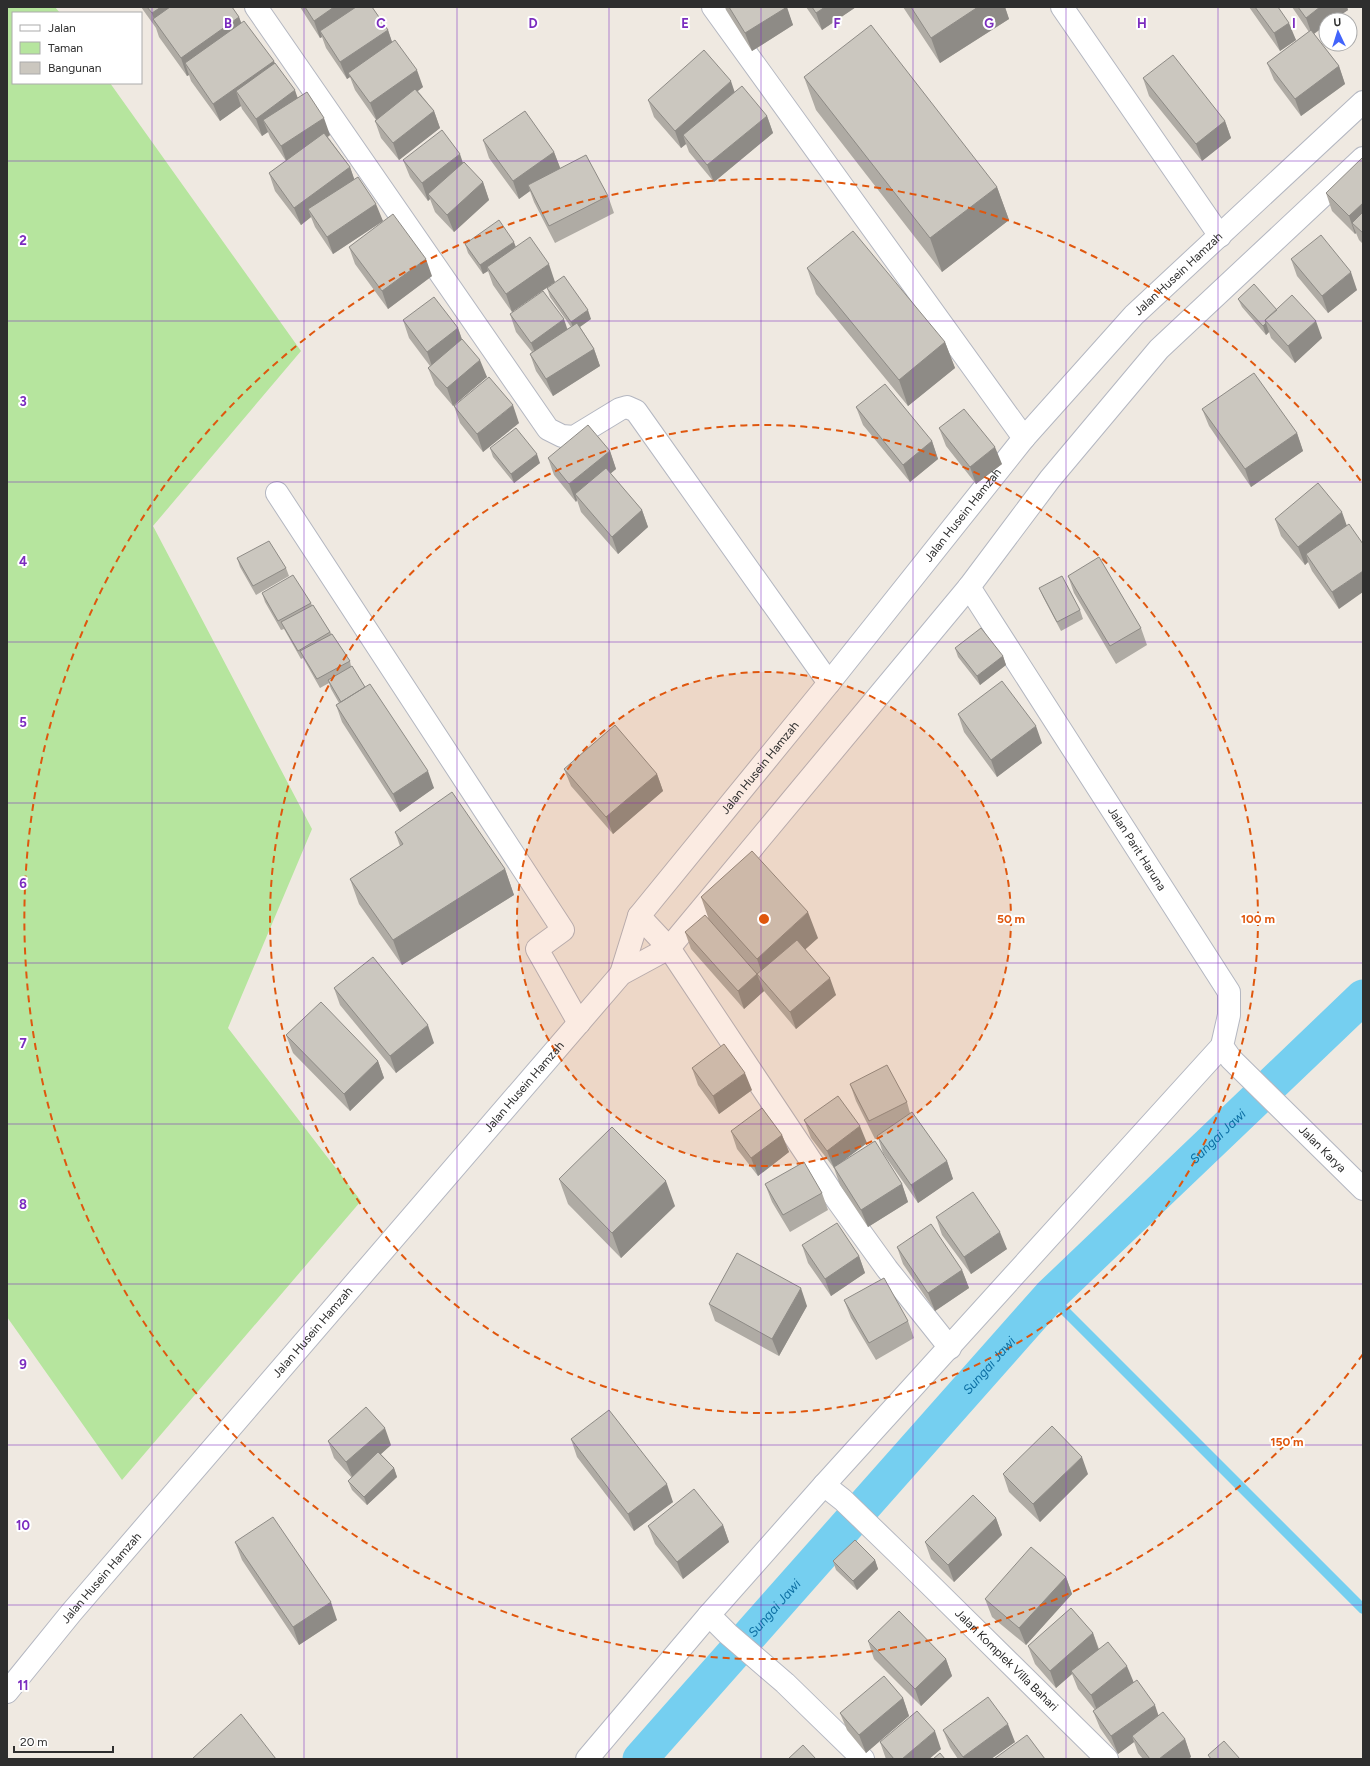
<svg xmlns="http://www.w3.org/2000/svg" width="1370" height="1766" viewBox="0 0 1370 1766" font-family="Figtree,sans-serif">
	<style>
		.green { fill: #b6e59e }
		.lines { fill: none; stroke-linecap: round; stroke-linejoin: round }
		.stream { stroke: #75cff0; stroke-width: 10 }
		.canal { stroke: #75cff0; stroke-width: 35 }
		.minor-casing { stroke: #b4b7c1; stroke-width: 24 }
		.tertiary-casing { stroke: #b4b7c1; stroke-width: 24 }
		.minor { stroke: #fff; stroke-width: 22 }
		.tertiary { stroke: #fff; stroke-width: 22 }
		.wall { fill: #afaba4 }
		.shaded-wall { fill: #8e8b86 }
		.building { fill: #cbc7bf; stroke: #8e8b86 }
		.grid { fill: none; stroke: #7b2cbf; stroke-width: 1; stroke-opacity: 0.55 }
		.ring { fill: none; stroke: #df570e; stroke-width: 2; stroke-dasharray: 7 5 }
		.labels { text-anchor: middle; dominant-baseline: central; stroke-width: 4; stroke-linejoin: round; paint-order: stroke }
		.street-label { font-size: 12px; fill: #2e2e2e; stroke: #fff }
		.water-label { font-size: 13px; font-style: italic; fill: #0d6fa3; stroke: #fff }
		.grid-label { font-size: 13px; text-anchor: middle; font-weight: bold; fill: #7b2cbf; stroke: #fff; stroke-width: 4; stroke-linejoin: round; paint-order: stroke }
		.centre { fill: #df570e; stroke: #fff; stroke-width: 2 }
		.ring-label { font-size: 12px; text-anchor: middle; font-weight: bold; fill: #df570e; stroke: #fff; stroke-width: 4; stroke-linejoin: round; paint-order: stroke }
	</style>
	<rect width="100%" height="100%" fill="#efe9e1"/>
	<path class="green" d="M7,7H55L60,13H13V83H110L301,351L153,526L312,829L228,1028L361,1201L122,1480L7,1317Z"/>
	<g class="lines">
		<path class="stream" d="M1050,1296L1363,1609"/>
		<path class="canal" id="s1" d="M640,1759L1050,1296L1363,997"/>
		<g class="minor-casing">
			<g id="minor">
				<path d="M256,7L548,429L562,436L574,437L620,409L627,407L636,411L829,683"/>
				<path d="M713,7L1024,438"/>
				<path d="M1062,7L1220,236"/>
				<path d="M277,493L563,930L537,949L579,1023"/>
				<path d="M639,916L669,948L835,1197L887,1269L950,1348"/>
				<path id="s2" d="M824,1485L843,1500L906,1561L1107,1759"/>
				<path d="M709,1615L728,1634L785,1683L863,1759"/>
				<path d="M587,1759L709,1615L824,1485L1222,1046"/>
			</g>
		</g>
		<g class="tertiary-casing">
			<g id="tertiary">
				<path id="s3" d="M969,587L1229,992V1015L1222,1046L1231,1059L1363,1189"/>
				<path id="s4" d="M621,974L639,916L829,683L1024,438L1134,315L1363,102"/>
				<path id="s5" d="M7,1692L71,1613L621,974L669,948L969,587L1050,479L1159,349L1363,158"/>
			</g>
		</g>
		<use href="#minor" class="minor"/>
		<use href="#tertiary" class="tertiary"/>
	</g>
	<path class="wall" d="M141,7H232L239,17L241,23L274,61L275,64L298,98L330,135L328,137L350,167L354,179L383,221L333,254L315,227L311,217L301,225L275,191L269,173L286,161L270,137L268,132L262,136L242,109L241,106L220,121L191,81L189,75L187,76L159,37L156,28Z
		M300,7H372L388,30L392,42L423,87L418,91L434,111L440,128L399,160L381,138L375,121L376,120L355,90L350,77L347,79L326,48L322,37L320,38Z
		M725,7H786L793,25L752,51L726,10Z
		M806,7H856L822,30Z
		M903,7H1005L1009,19L940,63Z
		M1249,7H1278L1296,40L1280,51Z
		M1292,7H1347L1348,10L1333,20H1326V25L1314,34L1339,66L1345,84L1301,116L1274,80L1267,63L1309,32Z
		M804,77L997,187L1009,220L942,272L816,110Z
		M1143,78L1225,121L1231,138L1202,161L1149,96Z
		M735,92L767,116L773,133L714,182L689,152L686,144L681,148L654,117L648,100Z
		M483,140L554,152L560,168L608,196L614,213L555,243L534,202L530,191L519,199L489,158Z
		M1363,159V244L1359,240L1356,233L1355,234L1332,211L1326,193Z
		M403,160L463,163L483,182L489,200L454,232L435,212L430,199L428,201L410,177Z
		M465,244L516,247L555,282L512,312L493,285L488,271L483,274L468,253Z
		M349,247L432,276L388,309L355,264Z
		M1291,259L1357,290L1328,313L1297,276Z
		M807,268L945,342L955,368L908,406L816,294Z
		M547,288L591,319L580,327L594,349L600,366L553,396L536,371L530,354L532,352L516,332L510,314L567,329L571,327L550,297Z
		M1238,299L1277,310L1322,338L1295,363L1271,338L1269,332L1266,335L1242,307Z
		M403,320L458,328L462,339L487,377L453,406L435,385L428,368L430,366L409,338Z
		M454,406L519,423L483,452L460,423Z
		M856,407L932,441L938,459L910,482L863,425Z
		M1202,409L1297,433L1303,451L1251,487L1209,426Z
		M939,428L1002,464L976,484L946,446Z
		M490,448L540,463L514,483L493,457Z
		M610,451L616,469L610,474L642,510L648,527L618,554L581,512L577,500L576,502L554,475L548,458Z
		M1275,519L1347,525L1339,609L1312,571L1308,562L1305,565L1281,536Z
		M237,558L286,568L289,576L256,595L240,567Z
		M1068,576L1141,628L1147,645L1116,664L1074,593Z
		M1039,588L1080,610L1083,619L1061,631L1043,597Z
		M262,593L311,603L312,605L350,661L351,666L365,687L434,788L400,812L342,722L336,705L339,703L331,689L329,683L320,688L303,658L301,659L284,629L281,630L265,602Z
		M955,648L1003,656L1006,665L980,685L958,657Z
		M958,714L1042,743L997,777L964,732Z
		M564,769L657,774L663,791L613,834L571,786Z
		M395,832L505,869L514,895L402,965L359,904L350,879L400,846Z
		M701,897L818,938L805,949L836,995L796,1029L764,991L758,975L764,991L744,1009L691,949L685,932L709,920Z
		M334,988L434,1043L396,1073L340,1005Z
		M286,1035L378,1061L384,1078L350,1111L293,1053Z
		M692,1068L752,1090L719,1114L698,1085Z
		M850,1084L907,1102L910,1113L947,1161L953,1179L918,1203L883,1153L878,1138L875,1139L856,1101Z
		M804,1120L867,1143L840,1163L902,1184L908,1202L868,1227L840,1185L834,1168L811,1138Z
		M731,1131L782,1135L789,1152L758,1176L737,1149Z
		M559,1179L675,1206L621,1258L568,1204Z
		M765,1184L822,1193L828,1210L790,1232L772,1202Z
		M936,1217L1007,1249L971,1274L942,1235Z
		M802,1245L859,1256L865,1273L831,1296L808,1263Z
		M897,1247L962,1270L969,1288L935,1311L903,1264Z
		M844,1300L908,1321L914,1338L876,1360L851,1318Z
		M709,1304L807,1306L779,1356L715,1321Z
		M571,1439L673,1502L634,1531L577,1457Z
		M328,1441L391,1445L381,1454L394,1468L397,1477L367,1505L352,1490L348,1481L352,1478L334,1458Z
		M1003,1474H1088L1040,1522L1009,1492Z
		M996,1518L1002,1535L954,1582L931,1559L925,1542Z
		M723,1525L729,1542L683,1579L655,1544L648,1526Z
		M235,1542L337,1620L299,1645L242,1560Z
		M875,1560L878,1569L857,1590L836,1570L833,1561Z
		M1066,1577L1072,1594L1026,1645L992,1617L985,1599Z
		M1093,1633L1099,1649L1133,1682L1159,1716L1185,1739L1191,1757L1188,1759H1143L1138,1753L1134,1742L1118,1754L1100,1728L1093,1711L1095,1710L1078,1689L1072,1674L1056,1688L1035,1664L1028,1646Z
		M868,1641L946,1659L952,1676L921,1706L874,1659Z
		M903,1698L909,1716L866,1753L847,1730L840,1713Z
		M943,1730L1015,1742L991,1759H958L950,1747Z
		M880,1742L941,1749L929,1759H886Z"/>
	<path class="shaded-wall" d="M161,7H192L155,23L152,13Z
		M334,7H367L320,31L322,37L320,38L314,21Z
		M787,7L793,25L752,51L745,33Z
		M825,7H856L822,30L816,13Z
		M978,7H1005L1009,19L940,63L931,38Z
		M1320,7H1347L1348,10L1333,20H1326V25L1312,35L1306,18Z
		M239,17L246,35L185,63L189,75L187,76L181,58Z
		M1289,23L1296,40L1280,51L1274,33Z
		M388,30L394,48L348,73L350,77L347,79L340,62Z
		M274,61L280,79L236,91L241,106L220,121L213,104Z
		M1339,66L1345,84L1301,116L1295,99Z
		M417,70L423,87L377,121L370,103Z
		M731,81L737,99L683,135L686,144L681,148L675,131Z
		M295,90L301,108L263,120L268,132L262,136L256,119Z
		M434,111L440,128L399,160L393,143Z
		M767,116L773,133L714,182L707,165Z
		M324,118L330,135L287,163L281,146Z
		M1225,121L1231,138L1202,161L1196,144Z
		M554,152L561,170L528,185L530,191L519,199L513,181Z
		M460,154L466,172L428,194L430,199L428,201L422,183Z
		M350,167L356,184L308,209L311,217L301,225L294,208Z
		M483,182L489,200L454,232L447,215Z
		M997,187L1009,220L942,272L930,238Z
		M1363,203V226L1352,223L1356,233L1355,234L1349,216Z
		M376,204L383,221L333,254L327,237Z
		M514,242L517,250L487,267L488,271L483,274L480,265Z
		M426,259L432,276L388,309L382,291Z
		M549,264L555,282L512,312L506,294Z
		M1351,272L1357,290L1328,313L1322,296Z
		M588,310L591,319L574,331L571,322Z
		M564,319L570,337L538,360L531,343Z
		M1316,321L1322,338L1295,363L1288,346Z
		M1266,323L1269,332L1266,335L1263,326Z
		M458,328L464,346L433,369L427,352Z
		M945,342L955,368L908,406L899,380Z
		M594,349L600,366L553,396L546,379Z
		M480,360L487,377L453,406L447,388Z
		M513,405L519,423L483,452L477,434Z
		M1297,433L1303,451L1251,487L1245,469Z
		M932,441L938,459L910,482L903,465Z
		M995,447L1002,464L976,484L970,467Z
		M610,451L616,469L579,499L575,494L577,500L576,502L569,484Z
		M537,454L540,463L514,483L511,474Z
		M642,510L648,527L618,554L612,537Z
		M1342,512L1348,529L1306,554L1308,562L1305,565L1298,547Z
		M1363,571V592L1339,609L1332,592Z
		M1003,656L1006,665L980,685L977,676Z
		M1036,726L1042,743L997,777L991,760Z
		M428,771L434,788L400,812L393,794Z
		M657,774L663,791L613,834L606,817Z
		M505,869L514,895L402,965L393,940Z
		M808,912L818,938L766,985L757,959Z
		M757,974L764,991L744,1009L738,991Z
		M830,978L836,995L796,1029L790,1012Z
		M428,1025L434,1043L396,1073L390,1056Z
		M378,1061L384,1078L350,1111L344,1094Z
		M745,1073L752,1090L719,1114L713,1096Z
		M860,1126L867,1143L834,1168L827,1151Z
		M782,1135L789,1152L758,1176L751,1158Z
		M947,1161L953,1179L918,1203L911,1185Z
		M666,1181L675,1206L621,1258L612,1233Z
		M902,1184L908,1202L868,1227L861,1210Z
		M1000,1232L1007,1249L971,1274L964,1257Z
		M859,1256L865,1273L831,1296L825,1279Z
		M962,1270L969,1288L935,1311L928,1293Z
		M801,1288L807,1306L779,1356L772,1339Z
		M385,1428L391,1445L353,1479L346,1462Z
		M1082,1457L1088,1474L1040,1522L1033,1504Z
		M394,1468L397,1477L367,1505L364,1497Z
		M667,1484L673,1502L634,1531L628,1514Z
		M996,1518L1002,1535L954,1582L948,1565Z
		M723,1525L729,1542L683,1579L677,1562Z
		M875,1560L878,1569L857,1590L853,1581Z
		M1066,1577L1072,1594L1026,1645L1019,1628Z
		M331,1602L337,1620L299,1645L293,1627Z
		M1093,1633L1099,1651L1071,1671L1072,1674L1056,1688L1050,1671Z
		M946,1659L952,1676L921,1706L915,1689Z
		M1127,1666L1134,1683L1098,1713L1091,1695Z
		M903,1698L909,1716L866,1753L859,1735Z
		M1155,1705L1161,1723L1132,1736L1134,1742L1118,1754L1111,1736Z
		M1008,1724L1015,1742L991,1759H964L963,1757Z
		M935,1731L941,1749L929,1759H902Z
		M1185,1739L1191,1757L1188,1759H1159Z"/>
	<path class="building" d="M147,7H161L152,13Z
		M170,7H232L239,17L181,58L153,19Z
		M305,7H334L314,21Z
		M356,7H372L388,30L340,62L320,31Z
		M729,7H787L745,33Z
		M812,7H825L816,13Z
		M911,7H978L931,38Z
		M1255,7H1278L1289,23L1274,33Z
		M1298,7H1320L1306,18Z
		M244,21L274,61L213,104L185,63Z
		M871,25L997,187L930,238L804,77Z
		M1311,30L1339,66L1295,99L1267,63Z
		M395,40L417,70L370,103L348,73Z
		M704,50L731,81L675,131L648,100Z
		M1173,55L1225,121L1196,144L1143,78Z
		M275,63L295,90L256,119L236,91Z
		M742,86L767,116L707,165L683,135Z
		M415,89L434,111L393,143L375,121Z
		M307,92L324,118L281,146L263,120Z
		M525,111L554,152L513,181L483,140Z
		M442,130L460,154L422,183L403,160Z
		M324,133L350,167L294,208L269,173Z
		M586,155L608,196L549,226L528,185Z
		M1362,158L1363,159V203L1349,216L1326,193Z
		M464,162L483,182L447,215L428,194Z
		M358,177L376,204L327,237L308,209Z
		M1363,212V233L1352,223Z
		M393,214L426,259L382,291L349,247Z
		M499,220L514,242L480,265L465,244Z
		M853,231L945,342L899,380L807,268Z
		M1321,235L1351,272L1322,296L1291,259Z
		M530,237L549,264L506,294L487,267Z
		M564,276L588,310L571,322L547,288Z
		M1254,284L1277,310L1265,320L1266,323L1263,326L1238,299Z
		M543,291L564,319L531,343L510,314Z
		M1292,295L1316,321L1288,346L1265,320Z
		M434,297L458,328L427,352L403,320Z
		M577,323L594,349L546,379L530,354Z
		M462,339L480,360L447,388L428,368Z
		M1254,373L1297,433L1245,469L1202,409Z
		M489,377L513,405L477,434L454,406Z
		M885,384L932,441L903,465L856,407Z
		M964,409L995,447L970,467L939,428Z
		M588,425L610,451L569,484L548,458Z
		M516,428L537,454L511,474L490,448Z
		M606,468L642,510L612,537L575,494Z
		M1318,483L1342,512L1298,547L1275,519Z
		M1349,524L1363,544V571L1332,592L1306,554Z
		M269,541L286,568L253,586L237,558Z
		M1099,557L1141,628L1110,646L1068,576Z
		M293,575L311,603L278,621L262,593Z
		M1062,576L1080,610L1057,622L1039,588Z
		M313,605L330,632L298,651L281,622Z
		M981,628L1003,656L977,676L955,648Z
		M332,634L350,661L317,679L300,651Z
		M352,666L365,687L341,702L328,680Z
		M1002,681L1036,726L991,760L958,714Z
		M370,684L428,771L393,794L336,705Z
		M615,725L657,774L606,817L564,769Z
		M452,792L505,869L393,940L350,879L403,844L395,832Z
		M752,851L808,912L757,959L701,897Z
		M705,915L757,974L738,991L685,932Z
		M797,940L830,978L790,1012L757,974Z
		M373,957L428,1025L390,1056L334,988Z
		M321,1002L378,1061L344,1094L286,1035Z
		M724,1044L745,1073L713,1096L692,1068Z
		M887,1065L907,1102L869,1121L850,1084Z
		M838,1096L860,1126L827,1151L804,1120Z
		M762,1108L782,1135L751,1158L731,1131Z
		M912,1112L947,1161L911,1185L877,1136Z
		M612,1127L666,1181L612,1233L559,1179Z
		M875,1141L902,1184L861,1210L834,1167Z
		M804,1162L822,1193L783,1215L765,1184Z
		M973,1192L1000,1232L964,1257L936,1217Z
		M837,1223L859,1256L825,1279L802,1245Z
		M931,1224L962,1270L928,1293L897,1247Z
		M737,1253L801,1288L772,1339L709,1304Z
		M884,1278L908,1321L869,1343L844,1300Z
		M366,1407L385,1428L346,1462L328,1441Z
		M609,1410L667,1484L628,1514L571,1439Z
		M1052,1426L1082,1457L1033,1504L1003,1474Z
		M378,1452L394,1468L364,1497L348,1481Z
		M694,1489L723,1525L677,1562L648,1526Z
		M973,1495L996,1518L948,1565L925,1542Z
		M273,1517L331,1602L293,1627L235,1542Z
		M855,1540L875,1560L853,1581L833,1561Z
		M1031,1547L1066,1577L1019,1628L985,1599Z
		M1071,1608L1093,1633L1050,1671L1028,1646Z
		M899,1611L946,1659L915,1689L868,1641Z
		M1108,1642L1127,1666L1091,1695L1071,1671Z
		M884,1676L903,1698L859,1735L840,1713Z
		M1137,1680L1155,1705L1111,1736L1093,1711Z
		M988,1697L1008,1724L963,1757L943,1730Z
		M917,1711L935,1731L902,1759H894L880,1742Z
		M1163,1712L1185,1739L1159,1759H1150L1132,1736Z
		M241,1714L276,1759H192Z
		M1027,1735L1045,1759H994Z
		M1224,1741L1240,1759H1211L1208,1755Z
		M803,1745L816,1759H788Z
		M940,1753L945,1759H933Z"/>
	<path class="grid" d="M152,7V1759M304,7V1759M457,7V1759M609,7V1759M761,7V1759M913,7V1759M1066,7V1759M1218,7V1759M7,161H1363M7,321H1363M7,482H1363M7,642H1363M7,803H1363M7,963H1363M7,1124H1363M7,1284H1363M7,1445H1363M7,1605H1363"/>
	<circle cx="764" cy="919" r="247" fill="#df570e" fill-opacity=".12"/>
	<g class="ring">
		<circle cx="764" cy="919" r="247"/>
		<circle cx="764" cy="919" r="494"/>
		<path d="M1363 1354A740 740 0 1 1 1363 484"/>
	</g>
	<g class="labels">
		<g class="street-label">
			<text stroke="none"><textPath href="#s4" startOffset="900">Jalan Husein Hamzah</textPath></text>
			<text stroke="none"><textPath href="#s4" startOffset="576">Jalan Husein Hamzah</textPath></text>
			<text stroke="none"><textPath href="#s4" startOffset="252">Jalan Husein Hamzah</textPath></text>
			<text stroke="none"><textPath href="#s3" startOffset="311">Jalan Parit Haruna</textPath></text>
			<text stroke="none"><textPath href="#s5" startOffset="796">Jalan Husein Hamzah</textPath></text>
			<text stroke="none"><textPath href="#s3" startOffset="680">Jalan Karya</textPath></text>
			<text stroke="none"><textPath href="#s5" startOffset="472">Jalan Husein Hamzah</textPath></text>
			<text stroke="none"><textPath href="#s5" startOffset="148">Jalan Husein Hamzah</textPath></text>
			<text stroke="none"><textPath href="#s2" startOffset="253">Jalan Komplek Villa Bahari</textPath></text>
		</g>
		<g class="water-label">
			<text stroke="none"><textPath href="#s1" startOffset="850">Sungai Jawi</textPath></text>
			<text stroke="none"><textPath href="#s1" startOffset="526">Sungai Jawi</textPath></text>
			<text stroke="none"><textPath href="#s1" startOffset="202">Sungai Jawi</textPath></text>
		</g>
	</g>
	<g class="grid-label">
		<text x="228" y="28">B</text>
		<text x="381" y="28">C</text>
		<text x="533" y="28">D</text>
		<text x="685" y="28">E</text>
		<text x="837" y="28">F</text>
		<text x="989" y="28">G</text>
		<text x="1142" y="28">H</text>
		<text x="1294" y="28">I</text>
		<text x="23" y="245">2</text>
		<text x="23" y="406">3</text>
		<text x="23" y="566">4</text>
		<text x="23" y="727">5</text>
		<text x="23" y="888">6</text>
		<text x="23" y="1048">7</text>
		<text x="23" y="1209">8</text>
		<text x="23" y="1369">9</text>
		<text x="23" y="1530">10</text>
		<text x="23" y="1690">11</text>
	</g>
	<circle cx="764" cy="919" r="6" class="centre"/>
	<g class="ring-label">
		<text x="1011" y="923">50 m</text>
		<text x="1258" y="923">100 m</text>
		<text x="1287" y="1446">150 m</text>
	</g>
	<rect width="1370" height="1766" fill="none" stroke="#2e2e2e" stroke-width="16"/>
	<rect x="12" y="12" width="130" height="72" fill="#ffffff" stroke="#ababab"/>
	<rect x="20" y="25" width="20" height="6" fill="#ffffff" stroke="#ababab"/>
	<text x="48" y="32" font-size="12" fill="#2e2e2e">Jalan</text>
	<rect x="20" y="42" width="20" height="12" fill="#b6e59e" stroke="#ababab"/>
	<text x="48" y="52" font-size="12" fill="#2e2e2e">Taman</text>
	<rect x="20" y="62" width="20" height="12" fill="#cbc7bf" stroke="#ababab"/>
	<text x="48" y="72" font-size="12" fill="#2e2e2e">Bangunan</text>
	<g transform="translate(1338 32) rotate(356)"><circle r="19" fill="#ffffff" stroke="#ababab"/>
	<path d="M0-3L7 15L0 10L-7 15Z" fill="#4264fb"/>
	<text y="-6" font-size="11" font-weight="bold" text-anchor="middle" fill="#2e2e2e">U</text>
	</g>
	<path d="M14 1746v6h99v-6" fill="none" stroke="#2e2e2e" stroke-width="2"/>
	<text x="20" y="1746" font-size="12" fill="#2e2e2e" stroke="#ffffff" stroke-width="3" paint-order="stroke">20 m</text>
</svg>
